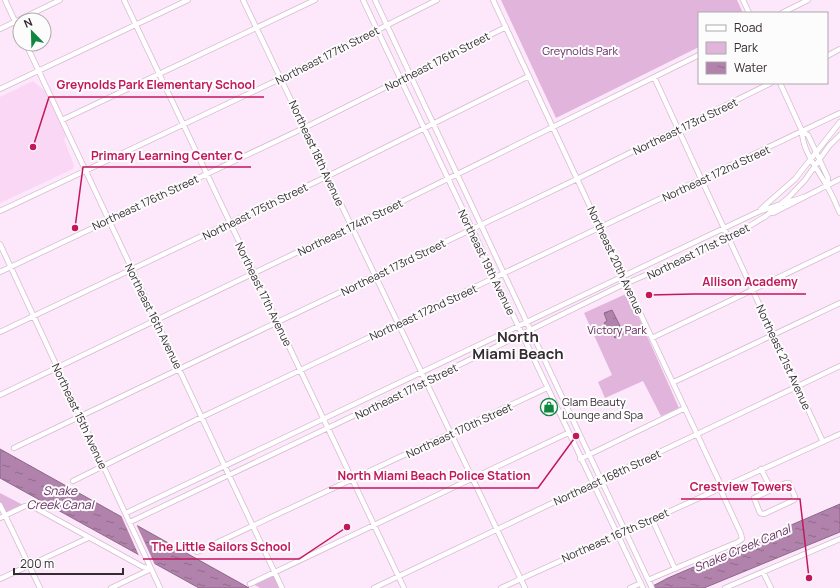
<svg xmlns="http://www.w3.org/2000/svg" width="840" height="588" viewBox="0 0 840 588" font-family="Manrope,sans-serif">
	<style>
		.built { fill: #fad8f5 }
		.park { fill: #e1b4dc }
		.water { fill: url(#water-ripples); stroke: #8c6888 }
		.pier { fill: #fde7fa }
		.lines { fill: none; stroke-linecap: round; stroke-linejoin: round }
		.minor-casing { stroke: #d5bbd1; stroke-width: 6 }
		.minor { stroke: #fff; stroke-width: 4.5 }
		.labels { text-anchor: middle; dominant-baseline: central; stroke-width: 4; stroke-linejoin: round; paint-order: stroke }
		.park-label { font-size: 11px; fill: #60265c; stroke: #fcfcfc }
		.street-label { font-size: 11px; fill: #352b33; stroke: #fcfcfc }
		.poi-label { font-size: 11px; fill: #352b33; stroke: #fcfcfc; text-anchor: start }
		.water-label { font-size: 12px; font-style: italic; fill: #692f65; stroke: #fcfcfc }
		.district-label { font-size: 15px; font-weight: bold; fill: #352b33; stroke: #fcfcfc }
		.leader { fill: none; stroke: #c2185b; stroke-width: 1.5 }
		.callout-dot { fill: #c2185b; stroke: #fcfcfc; stroke-width: 1.5 }
		.callout-label { font-size: 12px; text-anchor: middle; font-weight: bold; fill: #c2185b; stroke: #fcfcfc; stroke-width: 4; stroke-linejoin: round; paint-order: stroke }
	</style>
	<defs>
		<pattern id="water-ripples" width="26" height="14" patternUnits="userSpaceOnUse"><rect width="26" height="14" fill="#b182ac"/><path d="M2 4q2-2 4 0t4 0M15 11q2-2 4 0t4 0" fill="none" stroke="#916b8d"/></pattern>
	</defs>
	<rect width="100%" height="100%" fill="#fde7fa"/>
	<path class="built" d="M33,81L46,92L66,135L64,140L74,165L73,169L0,203V97Z"/>
	<path class="park" d="M501,0H737L743,13H699V47L556,118Z
		M628,293L679,408L661,416L643,381L605,398L598,382L612,375L584,313Z
		M0,493L25,506L5,516L0,505Z
		M274,575L280,588H260L253,584Z"/>
	<path class="water" d="M612,310L624,334L615,338L612,331L608,332L604,323L607,321L604,313Z
		M0,449L249,588H199L18,488L0,478Z
		M840,504V532L704,588H649L668,578Z"/>
	<path class="pier" d="M120,513L138,523L137,526L156,567L140,558Z"/>
	<g class="lines">
		<g class="minor-casing">
			<path id="minor" d="M5,0L20,32
				M124,0L404,588
				M243,0L525,588
				M363,0L643,588
				M375,0L652,588
				M493,0L719,481L722,493L741,534L742,539L738,542L648,580
				M743,0L749,13
				M782,13L808,0
				M0,29L60,0
				M26,44L282,588
				M827,56L840,49
				M654,77L823,442
				M780,83L802,131C802,151 819,171 828,188C833,196 836,205 840,213
				M0,89L188,0
				M62,120L315,0
				M802,131L808,135L828,178L827,186
				M785,203L804,197
				M761,209L795,179L840,122
				M0,211L282,78L437,0
				M773,213L840,179
				M0,244L160,588
				M0,272L306,127L506,27
				M0,332L328,176L529,76
				M652,338L840,248
				M674,382L840,303
				M0,395L352,226L699,55
				M14,448L577,179L771,83
				M580,459L685,408
				M761,469L771,489
				M73,481L202,417L840,113
				M786,483H789L795,497L794,500L764,514L760,513L754,498Z
				M0,505L40,588
				M126,513L758,212L778,205
				M0,518L25,506H32L143,567L151,569
				M652,519L675,569
				M130,522L412,388L620,286L688,257L743,230L766,216L788,198L805,180L829,146L840,135
				M197,552L547,388
				M763,572L771,588
				M0,579L88,538
				M250,584L568,433
				M111,588L151,569
				M374,588L840,366
				M501,588L840,434
				M630,588L641,583
				M725,588L840,539"/>
		</g>
		<use href="#minor" class="minor"/>
	</g>
	<defs>
		<g id="shop-ring" transform="scale(0.9)"><circle r="9.5" fill="#fcfcfc" stroke="#108740" stroke-width="1.5"/><path d="M-5-2.5h2.3a2.7 3.5 0 0 1 5.4 0H5L5.5 6h-11ZM-1.5-2.5h3a1.5 2.3 0 0 0-3 0Z" fill="#108740"/></g>
	</defs>
	<g fill-rule="evenodd">
		<use href="#shop-ring" x="549" y="407"/>
	</g>
	<g class="labels">
		<g class="park-label">
			<text x="580" y="50">Greynolds Park</text>
			<text x="617" y="329">Victory Park</text>
		</g>
		<g class="street-label">
			<text transform="translate(327 55) rotate(-27)">Northeast 177th Street</text>
			<text transform="translate(437 61) rotate(-27)">Northeast 176th Street</text>
			<text transform="translate(685 126) rotate(-26)">Northeast 173rd Street</text>
			<text transform="translate(317 153) rotate(65)">Northeast 18th Avenue</text>
			<text transform="translate(716 173) rotate(-25)">Northeast 172nd Street</text>
			<text transform="translate(145 202) rotate(-25)">Northeast 176th Street</text>
			<text transform="translate(255 211) rotate(-26)">Northeast 175th Street</text>
			<text transform="translate(350 227) rotate(-26)">Northeast 174th Street</text>
			<text transform="translate(698 251) rotate(-26)">Northeast 171st Street</text>
			<text transform="translate(616 260) rotate(65)">Northeast 20th Avenue</text>
			<text transform="translate(487 262) rotate(64)">Northeast 19th Avenue</text>
			<text transform="translate(393 267) rotate(-26)">Northeast 173rd Street</text>
			<text transform="translate(264 294) rotate(64)">Northeast 17th Avenue</text>
			<text transform="translate(423 312) rotate(-25)">Northeast 172nd Street</text>
			<text transform="translate(154 316) rotate(64)">Northeast 16th Avenue</text>
			<text transform="translate(784 357) rotate(65)">Northeast 21st Avenue</text>
			<text transform="translate(406 391) rotate(-26)">Northeast 171st Street</text>
			<text transform="translate(80 416) rotate(65)">Northeast 15th Avenue</text>
			<text transform="translate(459 430) rotate(-25)">Northeast 170th Street</text>
			<text transform="translate(607 477) rotate(-25)">Northeast 168th Street</text>
			<text transform="translate(615 535) rotate(-24)">Northeast 167th Street</text>
		</g>
		<g class="poi-label">
			<text x="562" y="401">Glam Beauty<tspan x="562" dy="13">Lounge and Spa</tspan></text>
		</g>
		<g class="water-label">
			<text x="60" y="490">Snake<tspan x="60" dy="14">Creek Canal</tspan></text>
			<text transform="translate(742 548) rotate(-23)">Snake Creek Canal</text>
		</g>
		<g class="district-label">
			<text x="518" y="336">North<tspan x="518" dy="17">Miami Beach</tspan></text>
		</g>
	</g>
	<path class="leader" d="M33 147L49 97H264M75 228L83 167H251M649 295L694 294H806M576 436L538 488H329M809 578L800 499H681M347 527L299 559H143"/>
	<g class="callout-dot">
		<circle cx="33" cy="147" r="4"/>
		<circle cx="75" cy="228" r="4"/>
		<circle cx="649" cy="295" r="4"/>
		<circle cx="576" cy="436" r="4"/>
		<circle cx="809" cy="578" r="4"/>
		<circle cx="347" cy="527" r="4"/>
	</g>
	<g class="callout-label">
		<text x="156" y="89">Greynolds Park Elementary School</text>
		<text x="167" y="160">Primary Learning Center C</text>
		<text x="750" y="286">Allison Academy</text>
		<text x="434" y="480">North Miami Beach Police Station</text>
		<text x="741" y="491">Crestview Towers</text>
		<text x="221" y="551">The Little Sailors School</text>
	</g>
	<rect x="698" y="12" width="130" height="72" fill="#fcfcfc" stroke="#aca8ac"/>
	<rect x="706" y="25" width="20" height="6" fill="#ffffff" stroke="#aca8ac"/>
	<text x="734" y="32" font-size="12" fill="#352b33">Road</text>
	<rect x="706" y="42" width="20" height="12" fill="#e1b4dc" stroke="#aca8ac"/>
	<text x="734" y="52" font-size="12" fill="#352b33">Park</text>
	<rect x="706" y="62" width="20" height="12" fill="url(#water-ripples)" stroke="#aca8ac"/>
	<text x="734" y="72" font-size="12" fill="#352b33">Water</text>
	<g transform="translate(32 32) rotate(337)"><circle r="19" fill="#fcfcfc" stroke="#aca8ac"/>
	<path d="M0-3L7 15L0 10L-7 15Z" fill="#108740"/>
	<text y="-6" font-size="11" font-weight="bold" text-anchor="middle" fill="#352b33">N</text>
	</g>
	<path d="M14 568v6h109v-6" fill="none" stroke="#352b33" stroke-width="2"/>
	<text x="20" y="568" font-size="12" fill="#352b33" stroke="#fcfcfc" stroke-width="3" paint-order="stroke">200 m</text>
</svg>
